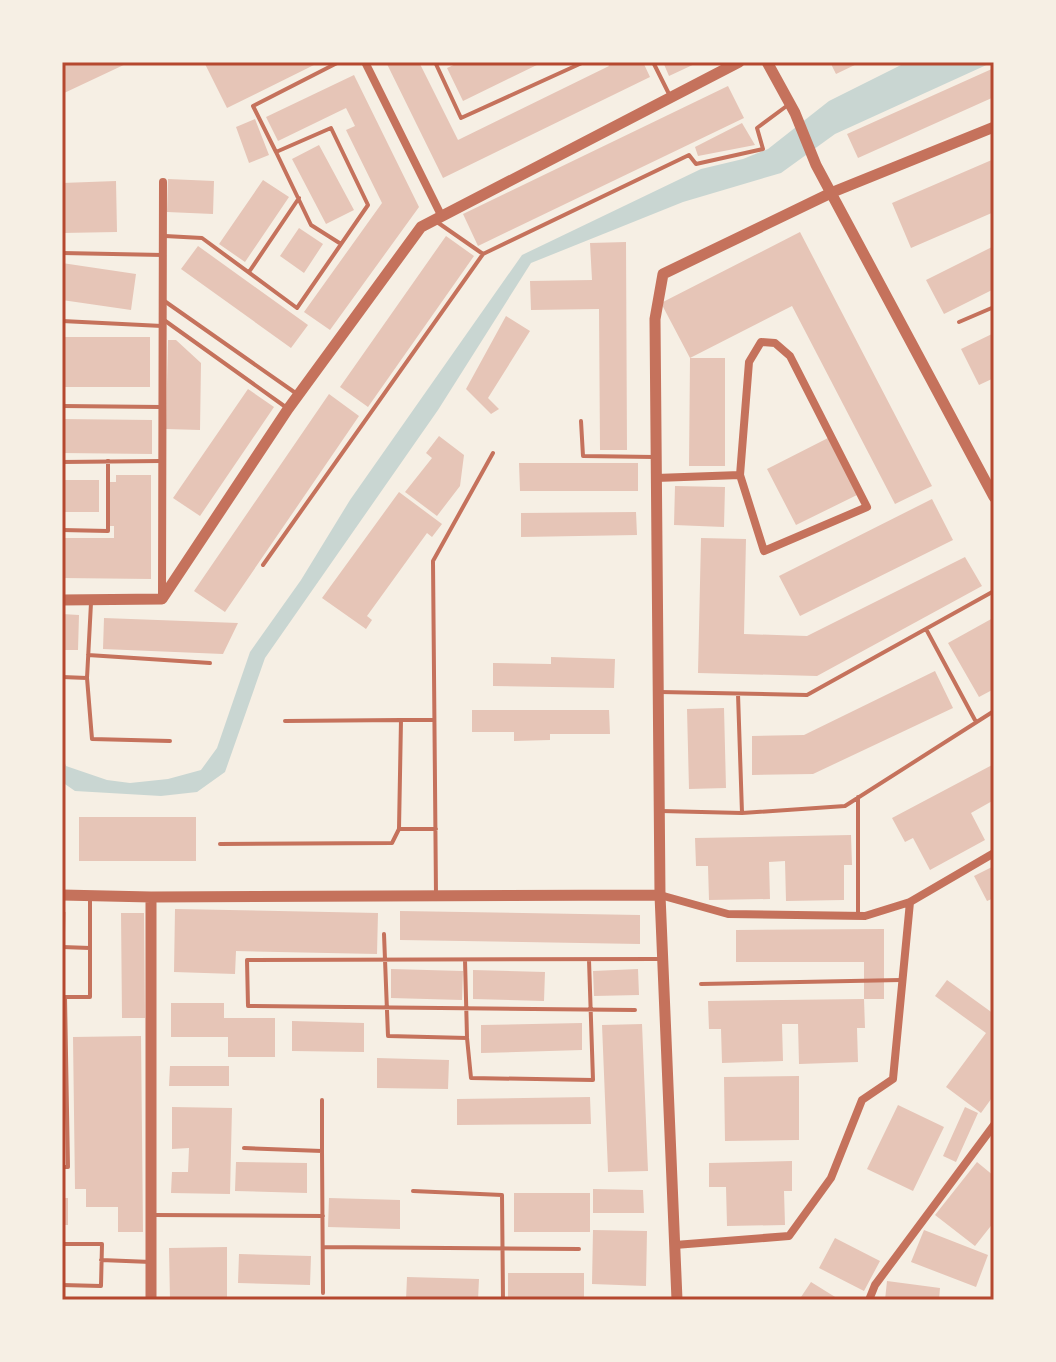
<svg xmlns="http://www.w3.org/2000/svg" width="1056" height="1362" viewBox="0 0 1056 1362" font-family="'Titillium Web',sans-serif">
	<style>
		.water { fill: #c9d6d2 }
		.building { fill: #e6c5b7 }
		.lines { fill: none; stroke-linecap: round; stroke-linejoin: round }
		.service { stroke: #c5725c; stroke-width: 4 }
		.minor { stroke: #c5725c; stroke-width: 8 }
		.tertiary { stroke: #c5725c; stroke-width: 11 }
		.neatline { fill: none; stroke: #b5482f; stroke-width: 3 }
	</style>
	<rect width="100%" height="100%" fill="#f6efe4"/>
	<path class="water" d="M907,62H993L835,134L781,173L683,202L531,263L438,410L265,658L225,772L197,792L161,796L75,791L62,782V755L66,766L107,780L130,783L168,779L201,770L217,748L250,652L301,580L350,500L522,255L701,169L743,159L768,149L829,101Z"/>
	<path class="building" d="M62,62H130L62,94Z
		M204,62H320L227,108Z
		M386,62H419L458,140L609,66L607,62H643L650,77L443,178Z
		M460,62H543L463,101L447,68Z
		M663,62H699L669,76Z
		M830,62H861L836,74Z
		M994,68V97L858,158L847,134Z
		M354,75L419,207L330,330L304,312L382,203L346,130L355,126L346,108L278,141L266,117Z
		M728,86L744,118L478,246L463,214Z
		M255,119L269,155L249,163L236,127Z
		M742,123L755,145L698,156L695,147Z
		M319,145L354,210L326,224L292,159Z
		M994,159V212L911,248L892,203Z
		M168,179L214,181L213,214L167,212Z
		M263,180L289,197L245,262L219,244Z
		M116,181L117,232L62,233V183Z
		M299,228L323,244L304,273L280,256Z
		M800,232L932,486L895,504L792,306L690,358H725V466H689L690,358L661,303Z
		M446,236L474,256L368,407L340,387Z
		M626,242L627,450H600L599,309L531,310L530,281L592,280L590,243Z
		M198,246L308,325L291,348L181,269Z
		M994,246V289L944,314L926,280Z
		M62,263L136,274L131,310L62,300Z
		M506,316L530,331L488,398L499,409L491,414L466,389Z
		M994,333V378L979,385L961,349Z
		M62,337H150V387H62Z
		M168,340H176L201,363L200,430L166,429Z
		M248,389L274,407L200,516L173,498Z
		M329,394L359,416L225,612L194,591Z
		M62,419L152,420V454L62,453Z
		M439,436L464,455L460,486L437,516L405,492L432,458L426,453Z
		M828,438L857,495L796,525L767,469Z
		M519,463H638V491H520Z
		M116,475H151V579L62,578V538H114V526H109L110,482H116Z
		M62,480H99V512H62Z
		M675,486L725,487L724,527L674,525Z
		M399,492L442,524L432,537L427,533L367,616L372,620L366,629L322,598Z
		M932,499L953,540L800,616L779,576Z
		M636,512L637,535L521,537V513Z
		M701,538L746,539L744,634L807,636L965,557L982,586L817,676L698,673Z
		M62,614L79,615L78,650H62Z
		M104,618L238,623L223,654L103,649Z
		M993,618L994,689L979,697L948,643Z
		M551,657L615,659L614,688L493,686V663L551,664Z
		M935,671L953,708L813,774L752,775V736L804,735Z
		M724,708L726,788L689,789L687,709Z
		M472,710H609L610,734H550V740L514,741V732H472Z
		M994,764V800L971,813L985,840L930,870L913,838L905,842L892,818Z
		M79,817H196V861H79Z
		M851,835L852,865H844V900L786,901L785,861L769,862L770,899L709,900L708,866H696L695,838Z
		M994,866V898L987,901L974,876Z
		M175,909L378,913L377,954L236,951L235,974L174,972Z
		M400,911L640,915V944L400,940Z
		M62,912H66L65,933H62Z
		M121,913H144L145,1018H122Z
		M884,929V999H864V962H736V930Z
		M391,969L463,971L462,1000L391,998Z
		M638,969L639,995L594,996L593,971Z
		M473,970L545,972L544,1001L473,999Z
		M947,980L994,1014V1095L981,1113L946,1087L986,1033L935,996Z
		M864,999L865,1028H857L858,1062L799,1064L798,1024H782L783,1061L722,1063L721,1029H709L708,1001Z
		M171,1003H224V1018H275V1057H228V1037H171Z
		M292,1021L364,1023V1052L292,1051Z
		M582,1023V1050L481,1053V1025Z
		M642,1024L648,1171L608,1172L602,1025Z
		M141,1036L143,1232H118V1207H86V1189H75L73,1037Z
		M377,1058L449,1060L448,1089L377,1088Z
		M170,1066H229V1086H169Z
		M799,1076V1140L725,1141L724,1077Z
		M590,1097L591,1124L457,1125V1099Z
		M898,1105L944,1127L913,1191L867,1169Z
		M172,1107L232,1108L230,1194L171,1193L172,1172H188L189,1148L172,1149Z
		M965,1107L978,1113L956,1162L943,1156Z
		M792,1161V1191H784L785,1225L727,1226L726,1187H709V1163Z
		M236,1162L307,1163V1193L235,1191Z
		M977,1162L994,1176V1222L975,1246L935,1215Z
		M593,1189L643,1190L644,1213H593Z
		M514,1193H590V1232H514Z
		M62,1198H68V1225H62Z
		M329,1198L400,1200V1229L328,1227Z
		M593,1230L647,1231L646,1286L592,1284Z
		M924,1230L988,1255L976,1287L911,1262Z
		M835,1238L880,1261L864,1291L819,1268Z
		M227,1247V1300H170L169,1248Z
		M239,1254L311,1256L310,1285L238,1283Z
		M508,1273H584V1300H508Z
		M407,1277L479,1279L478,1300H406Z
		M887,1281L940,1288L939,1300H885Z
		M811,1282L840,1300H799Z"/>
	<g class="lines">
		<path class="service" d="M435,62L461,118L584,62
			M653,62L670,96
			M276,152L253,106L339,62
			M437,222L483,254
			M165,236L202,238L297,308L368,205L331,128L276,152L311,225L341,244
			M62,253L163,255
			M249,272L299,198
			M163,300L297,394
			M164,320L287,408
			M62,321L162,326
			M959,322L994,307
			M62,406L161,407
			M581,421L583,456L654,457
			M62,462L161,461
			M62,530L108,531V461
			M263,565L483,254L689,155L696,164L763,149L757,128L788,105
			M926,629L976,722
			M88,655L210,663
			M62,677L87,678L91,603
			M87,678L92,739L170,741
			M660,692L807,695L994,591
			M738,694L742,813L845,806L994,711
			M401,720H434
			M858,797V915
			M661,811L742,813
			M399,829H436
			M220,844L392,843L399,829L401,720L285,721
			M436,895L433,561L493,453
			M384,934L388,1036L467,1038L471,1078L593,1080L589,960
			M62,947L90,948
			M465,960L467,1037
			M701,984L901,980
			M62,997H90V898
			M635,1010L248,1006L247,960L660,959
			M322,1100V1151
			M244,1148L322,1151L323,1293
			M62,1167H68L65,997
			M413,1191L502,1195L503,1300
			M153,1215L323,1216
			M62,1244H102L101,1286L62,1285
			M323,1247L579,1249
			M101,1260L151,1262"/>
		<path class="minor" d="M365,62L442,217
			M656,478L740,475L749,362L761,342L775,343L790,356L867,507L764,551L740,475
			M162,597L163,182
			M660,895L728,914L865,916L910,902L994,853
			M675,1245L789,1236L831,1178L862,1100L893,1079L910,902
			M869,1300L875,1285L994,1125"/>
		<path class="tertiary" d="M767,62L795,113L816,165L994,497
			M62,600L162,599L288,409L421,227L739,62
			M62,895L151,897L660,895
			M151,1300V897
			M677,1300L660,895L655,319L663,274L833,192L994,127"/>
	</g>
	<rect width="1056" height="1362" fill="none" stroke="#f6efe4" stroke-width="128"/>
	<rect x="64" y="64" width="928" height="1234" class="neatline"/>
</svg>
